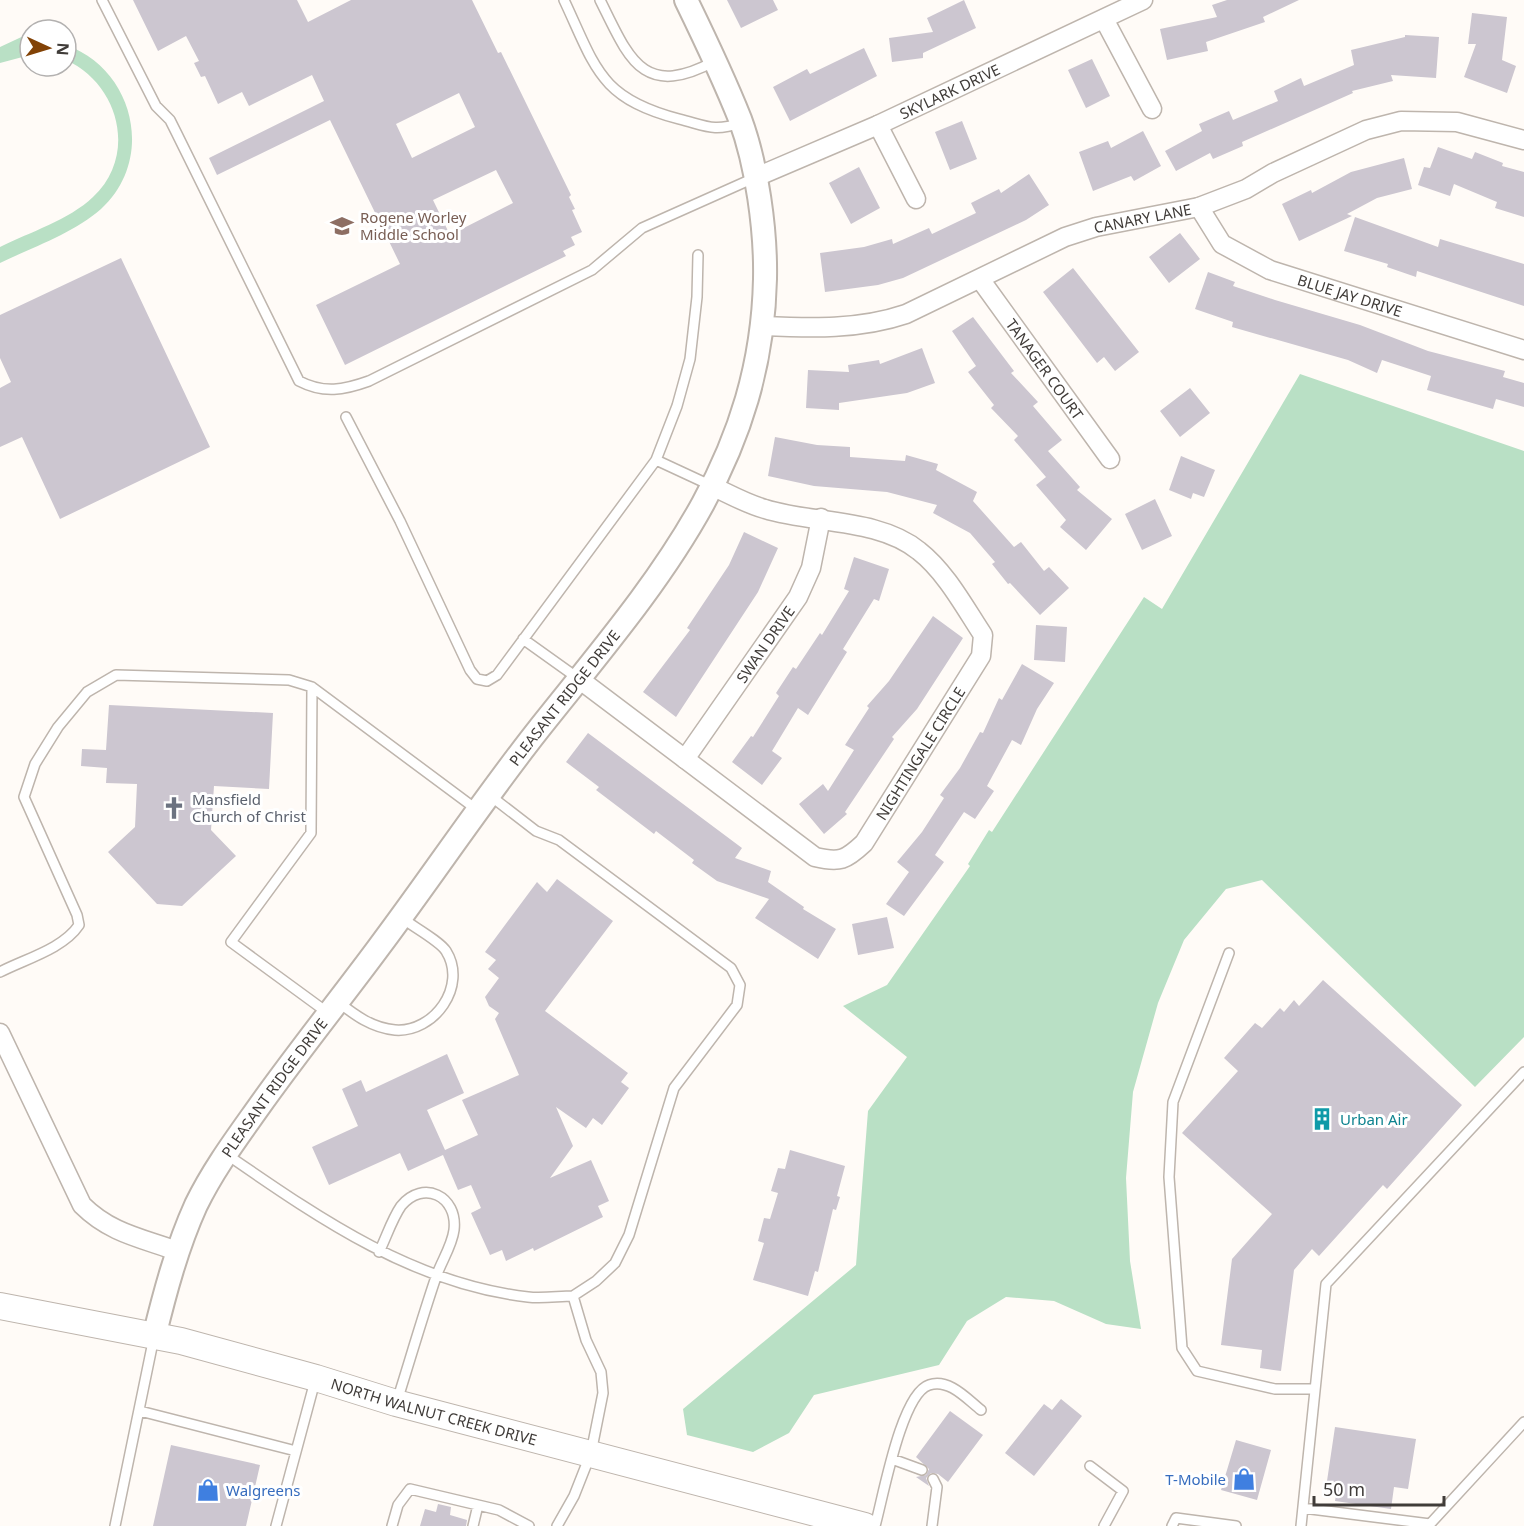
<svg xmlns="http://www.w3.org/2000/svg" width="1524" height="1526" viewBox="0 0 1524 1526" font-family="'Noto Sans',sans-serif">
	<style>
		.green { fill: #b9e0c5 }
		.building { fill: #ccc6d0; fill-rule: evenodd }
		.lines { fill: none; stroke-linecap: round; stroke-linejoin: round }
		.service-casing { stroke: #beb5ad; stroke-width: 12 }
		.minor-casing { stroke: #beb5ad; stroke-width: 21 }
		.tertiary-casing { stroke: #beb5ad; stroke-width: 26 }
		.secondary-casing { stroke: #beb5ad; stroke-width: 28 }
		.service { stroke: #fff; stroke-width: 9 }
		.minor { stroke: #fff; stroke-width: 18 }
		.tertiary { stroke: #fff; stroke-width: 22 }
		.secondary { stroke: #fff; stroke-width: 26 }
		.labels { text-anchor: middle; dominant-baseline: central; stroke-width: 6; stroke-linejoin: round; paint-order: stroke }
		.street-label { font-size: 15px; fill: #403c39; stroke: #fff }
		.education-label { font-size: 15px; fill: #785e54; stroke: #fff; text-anchor: start }
		.worship-label { font-size: 15px; fill: #5b616d; stroke: #fff; text-anchor: start }
		.culture-label { font-size: 15px; fill: #0d838f; stroke: #fff; text-anchor: start }
		.shop-label { font-size: 15px; fill: #366cbe; stroke: #fff; text-anchor: end }
	</style>
	<rect width="100%" height="100%" fill="#fffbf7"/>
	<path class="green" d="M30,33V55L0,63V47Z
		M66,45C134,69 156,159 101,209C74,233 33,247 0,263V247C30,232 69,220 93,197C138,155 119,84 66,60Z
		M1300,374L1524,451V1037L1475,1087L1262,880L1226,889L1184,940L1158,1003L1133,1092L1126,1178L1130,1261L1141,1329L1106,1324L1054,1301L1006,1297L967,1321L939,1365L814,1395L789,1433L753,1452L687,1435L683,1409L856,1265L868,1111L907,1057L843,1006L887,985L970,866L968,864L989,830L992,832L1144,597L1162,609Z"/>
	<path class="building" d="M133,0H297L308,22L351,0H472L498,53L501,52L571,195L569,197L575,209L572,210L582,232L571,237L575,245L563,251L566,256L345,365L316,305L400,264L330,120L217,175L209,158L324,101L312,75L249,106L242,92L218,104L205,76L201,77L194,63L199,61L186,36L158,51ZM459,93L475,127L412,158L396,124ZM496,170L513,203L450,235L433,200Z
		M727,0H773L778,10L741,28Z
		M964,0L976,28L923,53V58L892,62L889,38L933,32L927,18Z
		M1227,0H1299L1263,17L1265,22L1206,42L1208,51L1167,60L1160,29L1217,17L1212,5Z
		M1472,13L1507,17L1502,60L1516,66L1507,93L1464,77L1476,44H1468Z
		M1405,35L1439,37L1436,78L1391,75L1393,81L1352,91L1353,93L1242,142L1243,146L1213,159L1210,153L1176,171L1165,151L1202,131L1199,124L1229,111L1233,120L1278,101L1274,91L1301,78L1304,86L1354,65L1351,50L1405,37Z
		M864,48L877,76L790,121L773,87L807,69L810,74Z
		M1092,59L1110,96L1086,108L1068,70Z
		M962,121L977,159L950,170L935,132Z
		M1143,131L1161,166L1134,181L1131,176L1093,191L1079,152L1108,141L1111,148Z
		M1438,147L1472,159L1475,152L1503,163L1502,166L1524,172V217L1495,208L1497,202L1454,184L1450,196L1418,185L1424,167L1430,168Z
		M1404,158L1412,189L1377,198L1347,214L1352,216L1299,241L1282,204L1311,190L1312,193L1351,172Z
		M859,167L880,208L851,224L829,183Z
		M1029,174L1049,205L1026,220L903,278L878,285L825,292L820,253L864,247L892,239L893,244L929,228L932,234L976,213L971,203L999,189L1001,193Z
		M1355,217L1438,247L1440,239L1524,264V306L1417,271L1416,277L1387,267L1388,264L1344,251Z
		M1180,233L1200,259L1169,283L1149,257Z
		M121,258L210,447L60,519L22,437L0,447V388L11,382L0,358V315Z
		M1073,268L1139,352L1115,371L1104,357L1097,363L1043,292Z
		M1208,272L1235,282L1233,286L1275,300L1360,325L1428,351L1505,371L1503,377L1524,383V407L1496,399L1493,409L1427,390L1431,376L1382,360L1377,373L1348,360L1232,327L1233,322L1195,309Z
		M973,317L1014,371L1011,373L1038,402L1033,406L1062,440L1048,451L1080,487L1077,490L1112,519L1086,550L1060,527L1066,520L1036,485L1046,477L1014,440L1018,436L991,408L994,405L968,372L976,366L952,331Z
		M922,348L935,383L907,393L839,403V410L806,408L808,370L849,372L848,365L879,360L880,364Z
		M1190,388L1210,413L1180,437L1160,411Z
		M775,437L817,445L850,447V457L905,461L906,455L938,464L936,470L977,492L973,501L1014,547L1021,542L1044,571L1049,567L1069,588L1040,615L1010,583L1008,584L992,564L995,562L970,533L933,513L937,505L887,492L814,486L768,476Z
		M1181,456L1215,470L1204,497L1193,493L1191,499L1169,490Z
		M1155,499L1172,536L1142,550L1125,514Z
		M744,532L778,548L758,592L676,717L643,692L690,630L687,628L729,565Z
		M854,557L889,569L879,601L874,599L843,649L847,652L808,715L798,708L772,751L782,758L762,785L732,762L751,736L753,737L779,696L776,693L793,667L796,669L820,633L822,635L849,591L844,589Z
		M933,616L963,638L917,709L892,737L894,739L845,812L847,814L824,834L799,804L823,784L828,791L854,750L845,745L869,708L867,706L889,681Z
		M1036,625L1067,627L1065,662L1034,660Z
		M1022,664L1054,683L1037,709L1021,745L1012,740L987,786L994,791L975,819L964,812L935,855L944,862L904,916L886,904L909,872L897,862L922,832L944,798L940,795L960,768L980,732L983,733L999,698L1002,700Z
		M109,705L273,713L269,789L214,786L211,830L236,856L182,906L157,904L108,852L135,827L137,784L106,783L107,768L81,766L82,749L106,750Z
		M588,733L742,848L735,858L771,871L768,882L804,907L803,909L836,929L818,959L755,918L769,899L717,881L692,863L694,860L656,831L654,834L596,790L599,787L566,762Z
		M557,879L613,921L545,1011L628,1073L621,1082L629,1088L602,1125L593,1118L586,1128L556,1107L573,1146L550,1178L591,1160L609,1201L598,1206L603,1217L534,1251L533,1248L506,1261L502,1250L490,1255L471,1213L481,1208L471,1185L458,1190L443,1155L408,1171L400,1153L329,1185L312,1147L358,1126L342,1089L361,1080L366,1092L447,1054L464,1093L427,1110L445,1150L478,1135L462,1100L519,1075L495,1019L499,1013L489,1006L485,997L499,978L488,969L496,960L485,952L537,882L547,892Z
		M887,917L894,948L858,955L852,924Z
		M1323,980L1462,1105L1387,1189L1383,1185L1319,1256L1312,1249L1294,1270L1281,1371L1260,1368L1262,1350L1221,1345L1232,1259L1272,1214L1182,1133L1238,1071L1224,1058L1255,1023L1262,1028L1280,1008L1284,1012L1294,1000L1299,1006Z
		M790,1150L845,1166L837,1196L840,1197L836,1210L833,1209L818,1272L815,1271L808,1296L753,1280L764,1243L758,1241L764,1218L770,1219L778,1193L771,1191L778,1168L785,1169Z
		M1061,1399L1082,1416L1034,1476L1005,1453L1044,1404L1052,1410Z
		M950,1411L983,1435L948,1482L938,1474L931,1473L926,1478L929,1486L916,1477L926,1475L929,1469L916,1457Z
		M1335,1427L1416,1439L1408,1489L1394,1487L1391,1509L1335,1501L1338,1483L1327,1481Z
		M1236,1440L1271,1450L1257,1500L1221,1490Z
		M171,1445L260,1465L246,1526H153Z
		M438,1504L451,1507L450,1515L467,1520L466,1526H420L425,1509L436,1512Z"/>
	<g class="lines">
		<g class="service-casing">
			<path id="service" d="M102,0L156,106L170,120L177,134L299,381C324,394 344,390 369,381L592,270L642,228L754,178
				M564,0C596,68 599,98 679,119C707,126 713,132 741,123
				M600,0C629,58 642,100 715,61
				M346,417L400,521L470,670L477,679L487,681L497,675L656,460L677,406L690,359L697,297L698,255
				M656,460L712,486
				M523,639L579,679
				M312,687L311,833L231,942L328,1013
				M488,794L536,831L559,840L731,968L740,985L737,1005L674,1088L629,1235L615,1263L596,1281L573,1296
				M1229,953L1173,1102L1169,1177L1182,1348L1197,1371L1275,1389H1315
				M0,972C25,959 63,949 79,925L77,915L24,797L35,764L58,727L87,692L116,675L289,680L312,687L476,809
				M338,1002C355,1015 372,1028 395,1030C434,1033 468,986 446,951C440,941 412,926 402,918
				M226,1154C319,1218 413,1284 528,1297C542,1299 559,1296 573,1296L586,1340L601,1372L603,1393L591,1453L574,1496L557,1526
				M379,1252C386,1238 392,1219 401,1206C423,1179 458,1196 454,1230C452,1246 441,1262 436,1277C422,1318 410,1360 397,1401
				M140,1411L296,1451
				M892,1459L922,1470
				M1090,1466L1123,1491L1104,1526
				M1303,1508L1430,1524L1524,1422
				M115,1526L154,1337
				M276,1526L315,1381
				M392,1526L398,1505L410,1489L499,1510L529,1526
				M473,1526L478,1505
				M875,1526C883,1498 901,1394 929,1385C949,1378 967,1399 981,1410
				M932,1526L937,1487L933,1479
				M1172,1526L1176,1518L1236,1526
				M1301,1526L1326,1284L1524,1072"/>
		</g>
		<g class="minor-casing">
			<g id="minor">
				<path d="M1104,19L1152,109"/>
				<path d="M878,125L916,199"/>
				<path id="s1" d="M754,178L878,125L1143,0"/>
				<path id="s2" d="M1199,207L1222,244L1270,270L1524,350"/>
				<path id="s3" d="M980,279L1110,459"/>
				<path id="s4" d="M762,326C811,328 859,330 906,314L1065,237L1096,227L1199,207L1246,189L1273,173L1366,130L1401,121L1457,122L1524,140"/>
				<path id="s5" d="M579,679L815,857C840,863 846,860 864,843L981,656L983,635C965,608 946,572 919,551C879,518 812,524 765,509C747,504 731,495 714,487"/>
				<path id="s6" d="M685,759L798,597L811,568L821,518"/>
				<path d="M0,1033L82,1205C110,1233 141,1238 177,1251"/>
			</g>
		</g>
		<g class="tertiary-casing">
			<g id="tertiary">
				<path id="s7" d="M154,1337C165,1292 177,1247 196,1205C213,1170 236,1139 258,1108C297,1053 339,1001 379,947C433,875 482,801 538,730C650,589 761,469 765,279C766,230 757,165 740,119C724,79 705,39 686,0"/>
			</g>
		</g>
		<g class="secondary-casing">
			<g id="secondary">
				<path id="s8" d="M0,1306L181,1341L316,1378L396,1403L865,1526"/>
			</g>
		</g>
		<use href="#service" class="service"/>
		<use href="#minor" class="minor"/>
		<use href="#tertiary" class="tertiary"/>
		<use href="#secondary" class="secondary"/>
	</g>
	<defs>
		<g id="school-bare" transform="scale(1.8)"><path d="M0-5L7-2L0 1L-7-2ZM-4 1L0 2.5L4 1V4Q0 6-4 4Z" fill="#8d6e63" stroke="#fff" stroke-width="2.5" paint-order="stroke"/></g>
		<g id="church-bare" transform="scale(1.8)"><path d="M-1.2-6h2.4v3.5h3.3v2.4h-3.3V6h-2.4V-.1h-3.3v-2.4h3.3Z" fill="#6b7280" stroke="#fff" stroke-width="2.5" paint-order="stroke"/></g>
		<g id="building-bare" transform="scale(1.8)"><path d="M-4-6H4V6H1V3H-1V6H-4ZM-2.5-4.3h1.7v1.8h-1.7ZM.8-4.3h1.7v1.8H.8ZM-2.5-1h1.7V.8h-1.7ZM.8-1h1.7V.8H.8Z" fill="#0f9aa8" stroke="#fff" stroke-width="2.5" paint-order="stroke"/></g>
		<g id="shop-bare" transform="scale(1.8)"><path d="M-5-2.5h2.3a2.7 3.5 0 0 1 5.4 0H5L5.5 6h-11ZM-1.5-2.5h3a1.5 2.3 0 0 0-3 0Z" fill="#3f7fe0" stroke="#fff" stroke-width="2.5" paint-order="stroke"/></g>
	</defs>
	<g fill-rule="evenodd">
		<use href="#school-bare" x="342" y="226"/>
		<use href="#church-bare" x="174" y="808"/>
		<use href="#building-bare" x="1322" y="1119"/>
		<use href="#shop-bare" x="1244" y="1479"/>
		<use href="#shop-bare" x="208" y="1490"/>
	</g>
	<g class="labels">
		<g class="street-label">
			<text stroke="none"><textPath href="#s1" startOffset="214">SKYLARK DRIVE</textPath></text>
			<text stroke="none"><textPath href="#s4" startOffset="402">CANARY LANE</textPath></text>
			<text stroke="none"><textPath href="#s2" startOffset="182">BLUE JAY DRIVE</textPath></text>
			<text stroke="none"><textPath href="#s3" startOffset="111">TANAGER COURT</textPath></text>
			<text stroke="none"><textPath href="#s6" startOffset="140">SWAN DRIVE</textPath></text>
			<text stroke="none"><textPath href="#s7" startOffset="766">PLEASANT RIDGE DRIVE</textPath></text>
			<text stroke="none"><textPath href="#s5" startOffset="456">NIGHTINGALE CIRCLE</textPath></text>
			<text stroke="none"><textPath href="#s7" startOffset="280">PLEASANT RIDGE DRIVE</textPath></text>
			<text stroke="none"><textPath href="#s8" startOffset="447">NORTH WALNUT CREEK DRIVE</textPath></text>
		</g>
		<g class="education-label">
			<text x="360" y="217">Rogene Worley<tspan x="360" dy="17">Middle School</tspan></text>
		</g>
		<g class="worship-label">
			<text x="192" y="799">Mansfield<tspan x="192" dy="17">Church of Christ</tspan></text>
		</g>
		<g class="culture-label">
			<text x="1340" y="1119">Urban Air</text>
		</g>
		<g class="shop-label">
			<text x="1226" y="1479">T-Mobile</text>
			<text x="226" y="1490" text-anchor="start">Walgreens</text>
		</g>
	</g>
	<g transform="translate(48 48) rotate(94)"><circle r="28" fill="#ffffff" stroke="#b3b1b0" stroke-width="1.5"/>
	<path d="M0-4.5L10 22L0 15L-10 22Z" fill="#824206"/>
	<text y="-9" font-size="16" font-weight="bold" text-anchor="middle" fill="#403c39">N</text>
	</g>
	<path d="M1314 1496v9h130v-9" fill="none" stroke="#403c39" stroke-width="3"/>
	<text x="1323" y="1496" font-size="18" fill="#403c39" stroke="#ffffff" stroke-width="4.5" paint-order="stroke">50 m</text>
</svg>
